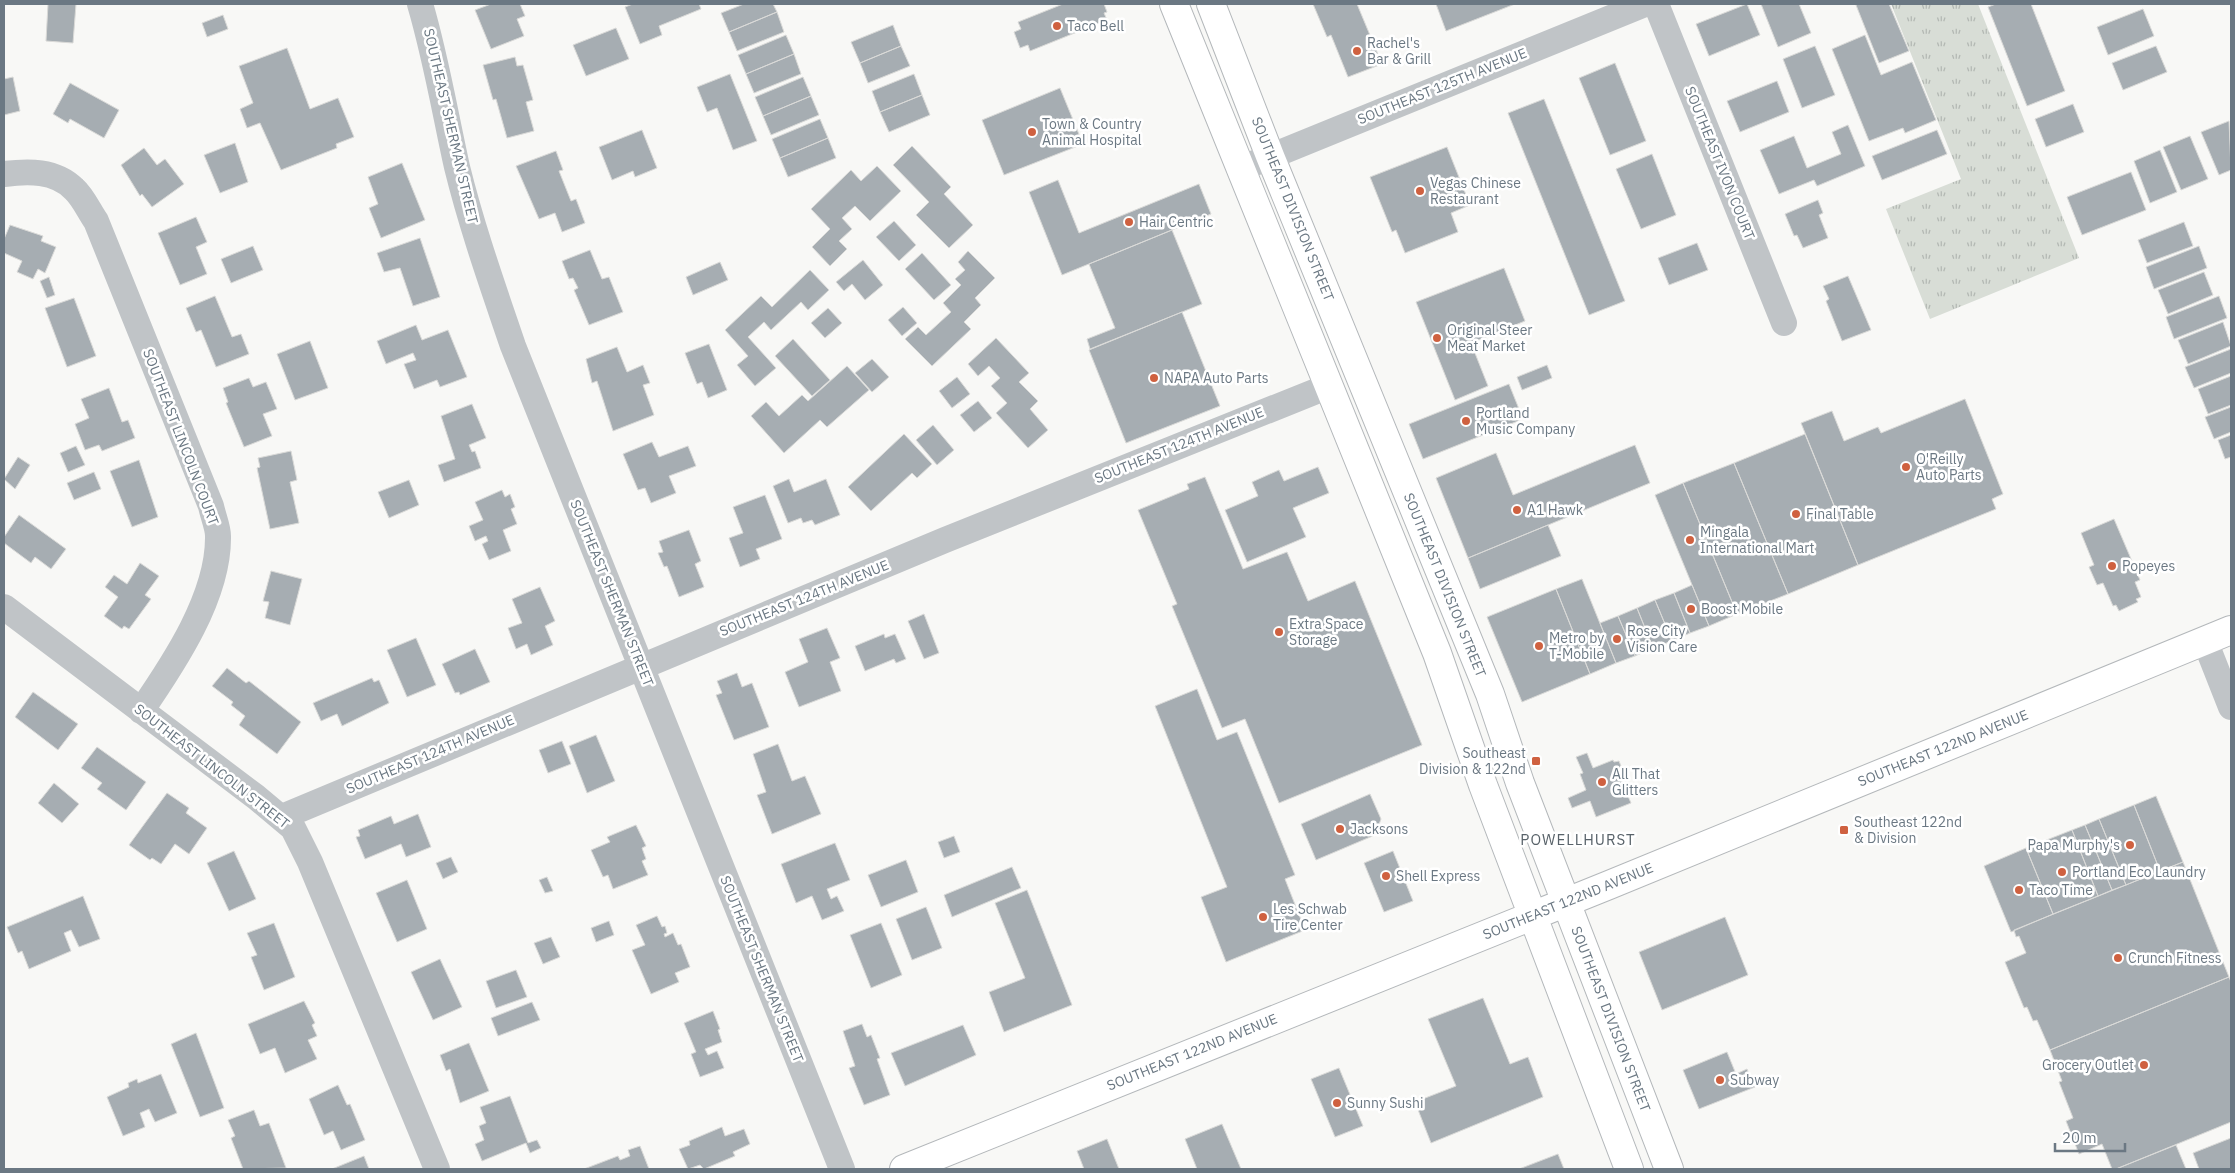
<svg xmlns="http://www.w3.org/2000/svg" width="2235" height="1173" viewBox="0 0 2235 1173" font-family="'IBM Plex Sans',sans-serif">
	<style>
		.grass { fill: url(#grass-tufts) }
		.building { fill: #a6adb2; stroke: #dadad8 }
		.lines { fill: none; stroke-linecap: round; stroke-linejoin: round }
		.primary-casing { stroke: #b4b8bb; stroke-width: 30 }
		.street { stroke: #c0c4c7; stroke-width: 26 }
		.primary { stroke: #fff; stroke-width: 28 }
		.poi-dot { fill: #cf6140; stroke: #fff; stroke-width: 2 }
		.labels { text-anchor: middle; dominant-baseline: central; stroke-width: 5; stroke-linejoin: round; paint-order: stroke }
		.poi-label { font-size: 14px; fill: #6b7883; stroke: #fff; text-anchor: start }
		.street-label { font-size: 14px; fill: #6b7883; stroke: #fff }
		.neighbourhood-label { font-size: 15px; letter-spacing: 1px; fill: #586269; stroke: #fff }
	</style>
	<defs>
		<pattern id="grass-tufts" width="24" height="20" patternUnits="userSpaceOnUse" patternTransform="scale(1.25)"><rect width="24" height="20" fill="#d8ddd6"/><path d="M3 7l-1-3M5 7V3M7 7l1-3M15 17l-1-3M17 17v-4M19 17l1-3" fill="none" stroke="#b3b8b3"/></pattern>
	</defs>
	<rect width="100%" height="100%" fill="#f8f8f6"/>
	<path class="grass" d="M1891,4H1978L2079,258L1930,319L1886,209L1961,179Z"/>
	<path class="building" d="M48,4H76L73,43L46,41Z
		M491,4H520L525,16L517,19L524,36L491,49L475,10Z
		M633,4H699L701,9L659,26L662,35L640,44L625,7Z
		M744,4H773L777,12L729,32L721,13Z
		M1063,4H1104L1107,12L1104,13L1107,20L1030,51L1028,45L1020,48L1014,32L1021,29L1018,22Z
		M1313,4H1357L1382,64L1348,77L1331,35L1327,37Z
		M1436,4H1515L1446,31Z
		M1747,4L1760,35L1709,56L1696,24Z
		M1761,4H1799L1811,33L1778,47Z
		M1859,4H1889L1909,51L1879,63L1856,5Z
		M1996,4H2031L2065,91L2027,106L1988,7Z
		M2143,9L2154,36L2108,55L2097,27Z
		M777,12L784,32L737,51L729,32Z
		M223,15L228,29L207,37L202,23Z
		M893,25L901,46L860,63L851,42Z
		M616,28L629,59L586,76L573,45Z
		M786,35L794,54L746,74L738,55Z
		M1865,35L1881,75L1912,62L1936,120L1905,133L1903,128L1869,141L1832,49Z
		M901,46L910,66L868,83L860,63Z
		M1815,46L1835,95L1802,108L1783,59Z
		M2156,46L2167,72L2123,90L2112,63Z
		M287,48L310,109L338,98L354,137L336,144L337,148L281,170L260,123L247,128L240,109L253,103L239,66Z
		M794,54L801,74L754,93L746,74Z
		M515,57L517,66L523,65L533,100L526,102L534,131L507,138L496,99L493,100L483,65Z
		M1615,63L1646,141L1610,155L1579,78Z
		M730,74L757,141L733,150L717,108L707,112L697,87Z
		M914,74L922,95L880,112L872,91Z
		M13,77L20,111L4,115V79Z
		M803,77L811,96L763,116L755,97Z
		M1777,81L1789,112L1740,132L1727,101Z
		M70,83L119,110L104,138L70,119L68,123L53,114Z
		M1060,88L1083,144L1004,175L982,120Z
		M922,95L930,115L889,132L880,112Z
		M811,96L819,115L771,135L763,116Z
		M1544,99L1625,301L1589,315L1508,113Z
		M2073,104L2084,132L2046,147L2035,119Z
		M820,119L828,138L780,158L772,139Z
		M2229,121L2231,170L2219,175L2201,132Z
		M1848,125L1865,166L1817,186L1814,180L1779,194L1760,150L1794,136L1807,168L1841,154L1832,132Z
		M642,130L657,168L635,177L633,171L612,180L599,147Z
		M1937,130L1947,154L1882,180L1872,156Z
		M2190,136L2208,179L2181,190L2163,147Z
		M828,138L836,158L788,177L780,158Z
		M235,143L248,182L220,193L204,155Z
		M912,146L951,187L944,194L973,225L949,248L916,215L929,202L893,165Z
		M1447,147L1470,205L1451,213L1458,232L1405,253L1396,230L1392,232L1370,177Z
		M144,148L157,165L165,159L184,184L152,207L142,194L140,196L121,165Z
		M2160,150L2177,192L2150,203L2134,161Z
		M556,151L563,170L559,171L571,201L576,199L585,223L562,232L555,213L539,219L516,166Z
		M1652,154L1676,215L1641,229L1616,169Z
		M402,163L425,220L381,238L369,208L378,204L368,177Z
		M877,166L901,191L870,221L855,206L842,218L852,229L839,241L847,249L830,266L812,247L830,229L811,209L851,170L861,181Z
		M2131,172L2146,210L2082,235L2067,197Z
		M1058,180L1079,233L1199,184L1211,214L1062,275L1029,192Z
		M1818,200L1823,213L1819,215L1828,238L1803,248L1797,235L1794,236L1785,214Z
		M196,217L207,242L196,247L207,274L180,285L158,233Z
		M894,221L916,245L899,261L876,237Z
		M2184,222L2193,246L2147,263L2138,240Z
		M10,225L43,236L41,241L56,247L45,273L38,269L33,279L17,272L22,261L4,253V239Z
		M1172,230L1202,304L1090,349L1087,339L1115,328L1089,264Z
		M420,238L440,297L413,306L400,268L384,272L377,253Z
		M1697,243L1708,270L1669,285L1658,258Z
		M253,246L263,270L231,283L221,259Z
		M2199,246L2207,268L2154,289L2146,267Z
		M590,250L602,279L609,277L623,312L589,325L574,290L578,288L573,278L569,279L562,261Z
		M968,251L995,278L975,298L981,305L964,322L971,329L932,366L905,339L918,327L926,335L951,312L943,303L961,285L955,279L965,270L958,262Z
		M922,253L951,285L934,300L905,269Z
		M863,260L883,285L865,300L852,284L844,291L836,282Z
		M720,262L728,280L693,295L686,277Z
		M1504,268L1525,321L1471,343L1488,386L1455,400L1416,302Z
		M810,270L829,290L808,310L801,302L771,330L764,322L748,337L776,368L755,386L737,365L748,356L725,330L761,296L772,307Z
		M2204,272L2213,295L2168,314L2158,290Z
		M1848,276L1871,330L1842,341L1826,301L1829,299L1823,286Z
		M49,277L55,295L47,298L40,281Z
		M215,296L232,337L241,334L249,354L216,367L201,330L196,332L186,308Z
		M2219,296L2227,318L2174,339L2166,317Z
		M74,298L96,356L67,367L45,308Z
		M903,307L917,323L902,336L888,320Z
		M828,308L842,323L825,338L811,323Z
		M1182,312L1220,406L1126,443L1089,350Z
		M2223,322L2231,346L2188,364L2178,340Z
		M416,325L422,340L448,330L467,377L440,387L437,380L414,389L404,364L416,360L413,353L386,364L377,341Z
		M996,338L1029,373L1019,382L1038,401L1030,409L1048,430L1028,448L996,413L1007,403L991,386L1000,378L989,366L978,376L968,364Z
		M793,339L830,380L812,396L775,356Z
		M310,341L328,388L295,400L277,354Z
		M709,344L727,390L708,398L702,382L697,384L685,353Z
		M617,347L627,372L643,365L650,383L643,385L654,415L613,431L597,381L592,383L586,359Z
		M2231,349V373L2194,388L2185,367Z
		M872,359L889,377L872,392L855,373Z
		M1547,365L1552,378L1522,390L1517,377Z
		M847,366L869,390L827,427L820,420L784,453L751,416L766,402L779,416L802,395L808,401Z
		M2231,376V405L2208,414L2198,389Z
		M957,377L970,394L952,408L939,391Z
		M249,378L253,387L266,382L277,409L263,414L272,436L244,447L226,403L228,402L223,388Z
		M1509,384L1523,419L1423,459L1409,424Z
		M109,388L122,422L128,420L135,438L102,451L99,445L85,450L75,424L89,418L81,399Z
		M1965,399L2003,494L1992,499L1996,509L1858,565L1801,423L1832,411L1844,441L1878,427L1881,433Z
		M978,401L992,418L974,432L960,415Z
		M472,404L486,438L469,445L472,452L475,451L481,468L444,482L438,465L455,459L441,416Z
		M2231,407V432L2214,439L2205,417Z
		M933,425L954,450L937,465L916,440Z
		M904,434L932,464L917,478L912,473L871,511L848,487Z
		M1805,434L1858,565L1788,594L1734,463Z
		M2231,435V457L2225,459L2218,440Z
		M652,442L659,457L688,446L696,466L669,476L676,493L651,503L645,488L638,490L623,454Z
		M1635,445L1650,483L1468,558L1436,478L1496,453L1513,495Z
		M76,446L85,465L68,472L60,453Z
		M291,451L297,480L290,482L299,523L270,529L257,468L260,467L258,458Z
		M18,457L30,465L15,489L4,479Z
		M139,460L158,517L132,527L110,471Z
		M1734,463L1788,594L1737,614L1683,483Z
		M1318,467L1329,493L1293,508L1306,537L1247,562L1225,510L1258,496L1252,482L1279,470L1284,481Z
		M94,472L101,489L74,500L67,483Z
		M1205,477L1243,569L1287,552L1308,601L1355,581L1422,745L1279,803L1245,719L1222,728L1172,606L1177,604L1138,510L1189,489L1187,484Z
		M789,479L794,492L826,479L840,515L815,525L812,520L803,523L801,518L788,523L773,486Z
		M409,480L419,505L389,518L378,492Z
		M1683,483L1737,614L1709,626L1655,495Z
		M502,490L505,497L510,494L515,507L511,509L517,524L503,530L511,551L489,560L482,544L488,541L486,536L475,541L469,526L483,520L475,502Z
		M765,495L782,539L756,549L760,559L740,567L729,538L743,533L733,507Z
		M19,515L66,549L51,569L35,557L31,563L4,543V537Z
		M2114,519L2140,580L2135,582L2141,597L2136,599L2138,602L2119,611L2116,605L2113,606L2103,583L2097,585L2089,567L2094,565L2081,533Z
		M1548,525L1561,556L1480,589L1468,558Z
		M689,530L701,561L695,564L704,587L679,597L667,566L664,567L658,553L663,552L659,541Z
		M140,563L159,576L145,595L151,599L129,629L124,626L122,629L104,616L118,597L105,587L114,575L127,584Z
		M271,571L302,579L290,625L265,618L269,602L263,601Z
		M1582,579L1616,663L1590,674L1556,589Z
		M1692,585L1709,626L1690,633L1674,593Z
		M540,587L555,621L545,626L553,645L531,655L527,644L516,649L508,628L522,623L512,599Z
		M1556,589L1590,674L1522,702L1487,617Z
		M1674,593L1690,633L1672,641L1655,600Z
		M1655,600L1672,641L1653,648L1637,608Z
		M1637,608L1653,648L1635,656L1618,616Z
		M924,614L939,653L924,659L908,621Z
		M1618,616L1635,656L1616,663L1600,623Z
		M827,628L840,658L830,662L841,691L799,707L785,672L808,662L799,639Z
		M884,634L885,638L895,634L906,659L896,663L894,659L865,671L855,646Z
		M416,638L436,685L407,697L387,650Z
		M475,649L490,682L460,695L459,692L455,693L442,664Z
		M227,668L246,683L249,681L301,722L277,754L239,725L245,716L231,705L233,702L212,686Z
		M737,673L742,687L752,683L769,727L734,740L716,695L722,693L717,681Z
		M372,678L374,682L379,680L389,703L342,726L337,714L321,721L313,703Z
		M1197,689L1217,740L1237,732L1295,875L1285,879L1305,930L1226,962L1201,897L1227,887L1155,706Z
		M33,692L78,724L58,750L15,717Z
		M596,735L615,781L587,793L569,746Z
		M562,741L571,764L548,773L539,750Z
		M778,744L792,781L805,776L821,814L772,834L757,795L766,792L753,754Z
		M97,747L146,782L126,810L97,789L102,783L81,768Z
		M1587,753L1593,768L1613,760L1614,762L1619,761L1623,771L1618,773L1631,803L1596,817L1590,801L1572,808L1568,798L1586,790L1580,774L1583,773L1576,757Z
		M54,783L79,804L62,823L38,803Z
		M167,793L189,808L186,813L207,828L189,854L175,844L161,864L152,858L150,860L129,845Z
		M1370,794L1381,819L1375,835L1316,860L1301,824Z
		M2156,796L2183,862L2160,871L2134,805Z
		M2134,805L2160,871L2126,885L2099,819Z
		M418,814L431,847L406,857L401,844L365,859L356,837L360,836L358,830L391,816L394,824Z
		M2099,819L2126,885L2112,890L2085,825Z
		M636,825L646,846L642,848L646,859L642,861L648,875L613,889L608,875L603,877L591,850L610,842L607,837Z
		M2085,825L2112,890L2098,896L2072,830Z
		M2072,830L2098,896L2053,914L2026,848Z
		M954,836L960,852L944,858L938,842Z
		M835,843L850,880L827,889L831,899L837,896L844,911L822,920L812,896L796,903L781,864Z
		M2026,848L2053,914L2011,932L1984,866Z
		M234,851L256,899L229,911L207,863Z
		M1393,851L1413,901L1384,912L1364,863Z
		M451,857L458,872L443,879L436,863Z
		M906,860L918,892L881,907L868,875Z
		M2183,862L2229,977L2050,1050L2037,1020L2033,1021L2027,1007L2024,1008L2005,962L2026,953L2019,936L2016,937L2014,930Z
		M1012,867L1021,888L952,917L944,895Z
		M547,877L553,891L545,893L539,880Z
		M407,880L427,929L397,942L376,893Z
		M1027,890L1072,1005L1004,1032L989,992L1025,978L995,903Z
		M83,896L100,939L79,947L71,930L64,933L71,951L29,969L22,951L18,953L7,927Z
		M926,907L942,948L912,960L896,919Z
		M657,916L662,927L665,926L667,933L664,934L665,937L673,933L678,945L681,944L690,967L675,973L679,982L651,994L632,950L645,945L636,925Z
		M1725,917L1748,975L1662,1010L1639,952Z
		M609,921L614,935L596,942L591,928Z
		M274,923L295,977L264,990L251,957L257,955L247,933Z
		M881,923L902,975L871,988L850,935Z
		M551,937L560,957L543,964L534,943Z
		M440,959L462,1007L433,1020L411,972Z
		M516,970L527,997L496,1008L486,981Z
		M2229,977L2231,982V1122L2116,1169H2112L2102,1144L2079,1154L2066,1121L2073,1118L2059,1082L2062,1081L2050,1050Z
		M1483,998L1510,1064L1528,1057L1543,1097L1431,1143L1415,1102L1456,1086L1428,1019Z
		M304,1001L315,1023L312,1025L317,1036L308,1040L317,1059L285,1073L275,1048L260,1054L248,1024Z
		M532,1002L540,1020L498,1036L491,1018Z
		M713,1011L720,1029L718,1030L722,1042L705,1049L708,1055L717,1051L724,1068L700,1077L691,1054L696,1052L684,1023Z
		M862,1024L867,1037L871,1035L880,1058L877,1059L890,1095L864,1105L849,1068L855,1066L843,1031Z
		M963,1025L976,1055L905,1086L891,1053Z
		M196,1033L224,1108L200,1117L171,1044Z
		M469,1043L489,1091L460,1103L450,1069L446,1071L440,1055Z
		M1727,1052L1736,1074L1747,1069L1755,1087L1699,1109L1683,1070Z
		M1339,1068L1363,1126L1335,1137L1311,1079Z
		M161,1074L177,1113L155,1122L149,1109L140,1113L145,1127L123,1136L107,1097L129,1087L128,1083L137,1079L138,1083Z
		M338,1085L347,1105L350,1104L365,1140L341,1150L333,1131L324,1135L309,1099Z
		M510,1096L528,1143L537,1140L541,1148L530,1153L526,1143L482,1161L475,1144L484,1140L479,1126L486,1123L480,1107Z
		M254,1110L260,1126L269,1123L286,1168L243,1169L231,1138L235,1136L228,1120Z
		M1222,1124L1241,1169H1197L1185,1139Z
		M722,1127L725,1136L744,1129L750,1144L733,1152L735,1156L704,1169L700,1165L688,1169L679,1149L690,1145L689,1141Z
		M2231,1138V1169H2199L2193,1153Z
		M1107,1139L1119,1169H1084L1077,1151Z
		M2176,1145L2186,1169H2116Z
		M640,1146L649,1169H584L618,1156L620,1160L630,1156L628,1150Z
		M1558,1154L1564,1169H1519Z
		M364,1156L369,1169H332Z"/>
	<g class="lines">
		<g class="primary-casing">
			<path id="primary" d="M1174,4L1437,653L1483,785L1629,1169
				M1211,4L1270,156L1490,694L1520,783L1669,1169
				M904,1169L1609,885L2231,630"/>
		</g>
		<path class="street" d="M420,4C436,58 445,113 457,167C472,228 493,287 513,346L842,1169
			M1656,4L1784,323
			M1240,169L1645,4
			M4,174C28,171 55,170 74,189C83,197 89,211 96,221L211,506C213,516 218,527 218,536C219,596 174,663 141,711
			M4,607L256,797L293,828L310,862L437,1169
			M2205,641L2231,707
			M282,817L945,540L1329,386"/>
		<use href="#primary" class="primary"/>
	</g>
	<g class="poi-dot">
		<circle cx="1057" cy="26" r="5"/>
		<circle cx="1357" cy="51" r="5"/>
		<circle cx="1032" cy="132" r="5"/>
		<circle cx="1420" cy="191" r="5"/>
		<circle cx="1129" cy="222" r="5"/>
		<circle cx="1437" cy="338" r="5"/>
		<circle cx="1154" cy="378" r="5"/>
		<circle cx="1466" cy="421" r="5"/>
		<circle cx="1906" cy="467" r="5"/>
		<circle cx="1517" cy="510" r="5"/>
		<circle cx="1796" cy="514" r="5"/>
		<circle cx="1690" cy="540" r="5"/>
		<circle cx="2112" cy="566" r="5"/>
		<circle cx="1691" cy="609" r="5"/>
		<circle cx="1279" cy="632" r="5"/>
		<circle cx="1617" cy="639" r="5"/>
		<circle cx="1539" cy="646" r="5"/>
		<rect x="1531" y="756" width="10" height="10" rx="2.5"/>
		<circle cx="1602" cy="782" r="5"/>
		<circle cx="1340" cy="829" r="5"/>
		<rect x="1839" y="825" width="10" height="10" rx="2.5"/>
		<circle cx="2130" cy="845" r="5"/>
		<circle cx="2062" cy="872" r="5"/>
		<circle cx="1386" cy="876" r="5"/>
		<circle cx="2019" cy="890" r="5"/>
		<circle cx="1263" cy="917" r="5"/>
		<circle cx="2118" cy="958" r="5"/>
		<circle cx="2144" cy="1065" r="5"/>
		<circle cx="1720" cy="1080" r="5"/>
		<circle cx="1337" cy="1103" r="5"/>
	</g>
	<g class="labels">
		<g class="poi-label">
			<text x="1067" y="26">Taco Bell</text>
			<text x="1367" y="43">Rachel's<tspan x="1367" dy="16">Bar &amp; Grill</tspan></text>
			<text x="1042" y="124">Town &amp; Country<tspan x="1042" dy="16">Animal Hospital</tspan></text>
			<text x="1430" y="183">Vegas Chinese<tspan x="1430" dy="16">Restaurant</tspan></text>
			<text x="1139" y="222">Hair Centric</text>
			<text x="1447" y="330">Original Steer<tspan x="1447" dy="16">Meat Market</tspan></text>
			<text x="1164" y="378">NAPA Auto Parts</text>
			<text x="1476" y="413">Portland<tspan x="1476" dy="16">Music Company</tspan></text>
			<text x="1916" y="459">O'Reilly<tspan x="1916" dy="16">Auto Parts</tspan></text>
			<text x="1527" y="510">A1 Hawk</text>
			<text x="1806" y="514">Final Table</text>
			<text x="1700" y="532">Mingala<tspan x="1700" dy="16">International Mart</tspan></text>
			<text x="2122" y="566">Popeyes</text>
			<text x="1701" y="609">Boost Mobile</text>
			<text x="1289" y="624">Extra Space<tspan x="1289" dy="16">Storage</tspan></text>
			<text x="1627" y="631">Rose City<tspan x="1627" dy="16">Vision Care</tspan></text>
			<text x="1549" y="638">Metro by<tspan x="1549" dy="16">T-Mobile</tspan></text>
			<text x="1526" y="753" text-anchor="end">Southeast<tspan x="1526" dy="16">Division &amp; 122nd</tspan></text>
			<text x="1612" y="774">All That<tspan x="1612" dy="16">Glitters</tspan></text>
			<text x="1854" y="822">Southeast 122nd<tspan x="1854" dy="16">&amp; Division</tspan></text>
			<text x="1350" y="829">Jacksons</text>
			<text x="2120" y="845" text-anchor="end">Papa Murphy's</text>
			<text x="2072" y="872">Portland Eco Laundry</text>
			<text x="1396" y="876">Shell Express</text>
			<text x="2029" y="890">Taco Time</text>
			<text x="1273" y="909">Les Schwab<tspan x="1273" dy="16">Tire Center</tspan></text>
			<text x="2128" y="958">Crunch Fitness</text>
			<text x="2134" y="1065" text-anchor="end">Grocery Outlet</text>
			<text x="1730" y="1080">Subway</text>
			<text x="1347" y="1103">Sunny Sushi</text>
		</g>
		<g class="street-label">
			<text transform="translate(1442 86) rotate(-22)">SOUTHEAST 125TH AVENUE</text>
			<text transform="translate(451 126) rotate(77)">SOUTHEAST SHERMAN STREET</text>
			<text transform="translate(1720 163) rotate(68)">SOUTHEAST IVON COURT</text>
			<text transform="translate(1293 209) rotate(68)">SOUTHEAST DIVISION STREET</text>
			<text transform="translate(181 437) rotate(69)">SOUTHEAST LINCOLN COURT</text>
			<text transform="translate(1179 445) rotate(-22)">SOUTHEAST 124TH AVENUE</text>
			<text transform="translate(1445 585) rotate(68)">SOUTHEAST DIVISION STREET</text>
			<text transform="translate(612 593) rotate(68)">SOUTHEAST SHERMAN STREET</text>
			<text transform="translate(804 598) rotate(-22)">SOUTHEAST 124TH AVENUE</text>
			<text transform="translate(1943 748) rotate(-22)">SOUTHEAST 122ND AVENUE</text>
			<text transform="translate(430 754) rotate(-23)">SOUTHEAST 124TH AVENUE</text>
			<text transform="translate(212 766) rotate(38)">SOUTHEAST LINCOLN STREET</text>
			<text transform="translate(1568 901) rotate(-22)">SOUTHEAST 122ND AVENUE</text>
			<text transform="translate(762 969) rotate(68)">SOUTHEAST SHERMAN STREET</text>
			<text transform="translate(1611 1019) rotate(69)">SOUTHEAST DIVISION STREET</text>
			<text transform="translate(1192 1052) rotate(-22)">SOUTHEAST 122ND AVENUE</text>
		</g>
		<g class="neighbourhood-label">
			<text x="1578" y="839">POWELLHURST</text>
		</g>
	</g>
	<rect width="2235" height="1173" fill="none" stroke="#6b7883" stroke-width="10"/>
	<path d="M2055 1143v8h70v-8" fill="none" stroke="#6b7883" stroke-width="2.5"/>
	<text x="2062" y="1143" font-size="15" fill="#6b7883" stroke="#ffffff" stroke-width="4" paint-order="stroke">20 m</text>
</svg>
